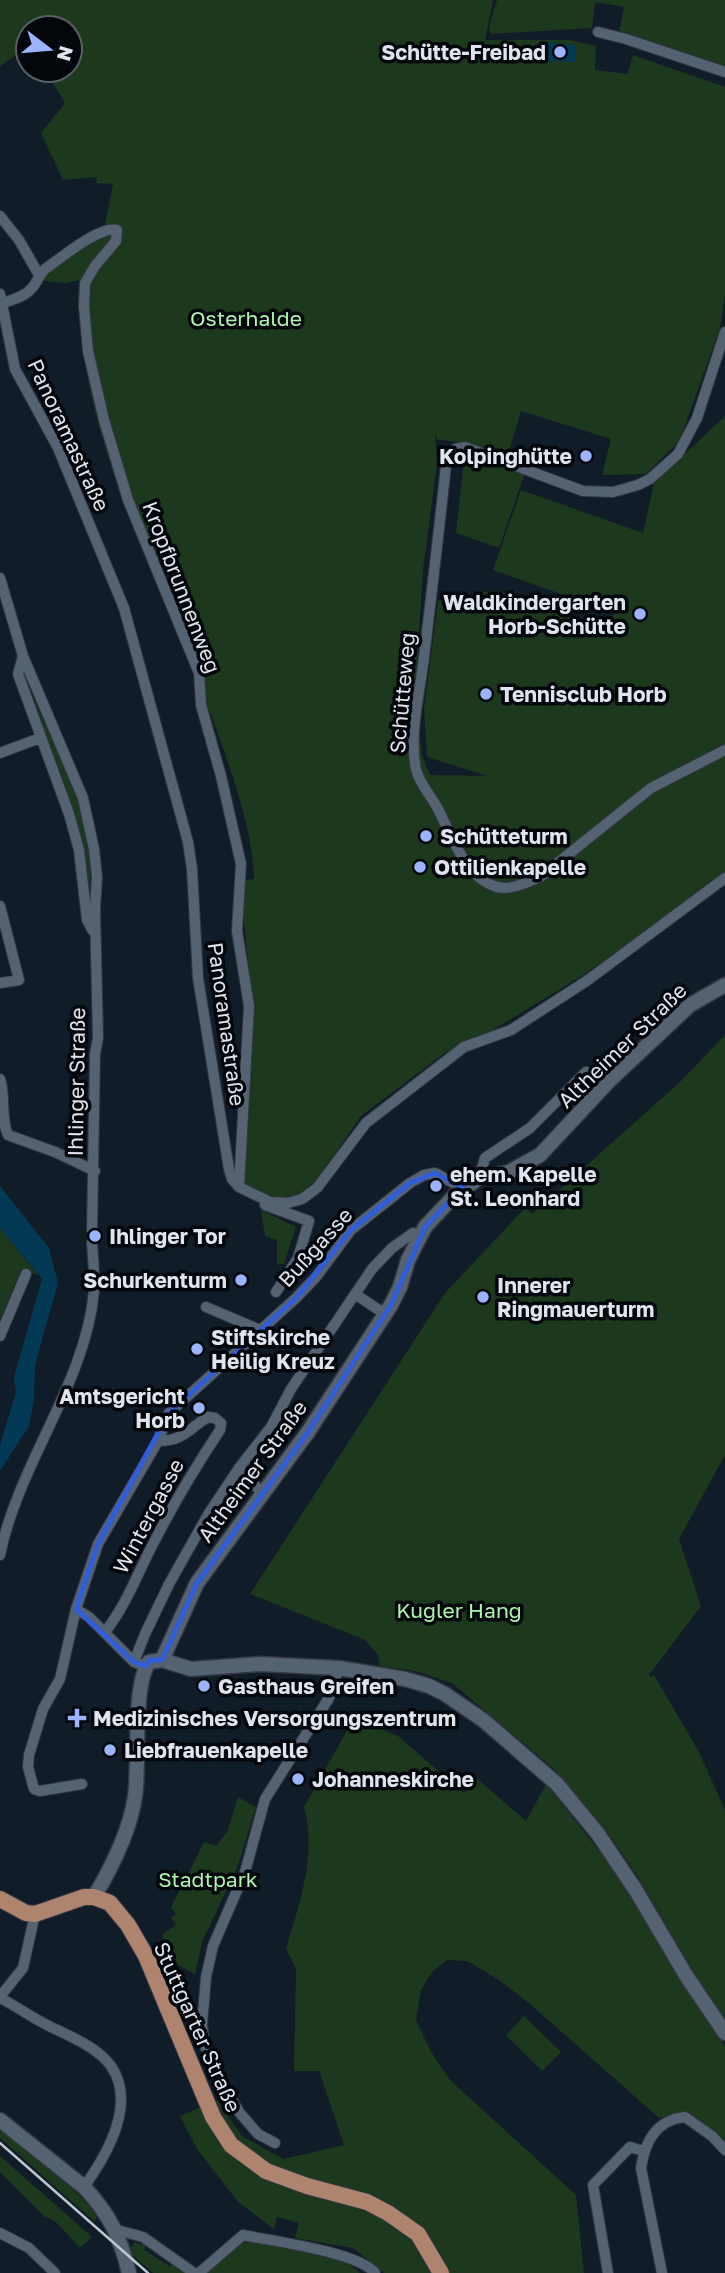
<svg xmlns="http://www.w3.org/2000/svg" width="725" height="2273" viewBox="0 0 725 2273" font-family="'Golos Text',sans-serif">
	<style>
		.green { fill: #1c381d }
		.water { fill: #023a55 }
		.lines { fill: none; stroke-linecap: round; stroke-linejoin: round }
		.street-casing { stroke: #323742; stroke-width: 12 }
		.secondary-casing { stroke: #323742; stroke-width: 17 }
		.primary-casing { stroke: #323742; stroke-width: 18 }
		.street { stroke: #556271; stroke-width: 10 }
		.secondary { stroke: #556271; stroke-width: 14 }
		.primary { stroke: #af846f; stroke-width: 16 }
		.rail { stroke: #bdc5cf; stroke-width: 2.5 }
		.marked { fill: none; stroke: #305dda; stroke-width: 5; stroke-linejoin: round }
		.poi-dot { fill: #9bb4fd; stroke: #03060b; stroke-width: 2.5 }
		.labels { text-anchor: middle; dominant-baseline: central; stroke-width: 7; stroke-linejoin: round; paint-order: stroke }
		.poi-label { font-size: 21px; font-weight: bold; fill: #dee5ee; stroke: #03060b; text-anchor: start }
		.park-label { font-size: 21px; fill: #adf4ae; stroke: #03060b }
		.street-label { font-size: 21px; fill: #dee5ee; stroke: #03060b }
	</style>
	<rect width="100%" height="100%" fill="#111c29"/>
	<path class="green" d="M0,0H493L485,40H570L596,46L595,70L627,74L633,55L725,87V294L720,328L679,442L646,474L602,475L611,439L521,411L509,451L437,439L435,432L437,464L423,570L415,696L422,755L430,775L487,776L427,757L424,709L438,601L496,590L602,627L615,613L493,570L521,490L643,533L654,483L725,416V873L588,972L488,1033L446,1052L361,1116L313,1186L297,1196L269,1200L235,1182L253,1010L243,912L245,880L254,879C253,827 227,759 209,709L202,710L191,662L170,595L174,591L161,559L157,560L141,521L131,523C107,457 84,388 80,318C79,305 77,293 80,280L66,283L45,281L37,267L105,225L113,184L96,183L97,177L63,180L41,133L65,103L45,70H70V28H28V62L17,55L0,66Z
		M497,0H725V70L619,33L624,7L595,2L592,28L491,34L489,27Z
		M465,453L525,473L499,548L456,533Z
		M24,670C32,700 47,726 60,754C84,807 94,857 90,916L79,836L61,775L22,671Z
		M725,1035V1455L679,1539L701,1606L649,1675L650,1677L654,1675L699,1752L725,1810V2019L699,1981L638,1877L611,1837L553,1768L452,1683L415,1671L380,1666L378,1655L365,1640L250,1594L445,1293L526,1207L532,1214L680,1082Z
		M261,1210L296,1227L284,1264H277V1240L265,1236Z
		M0,1228L38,1275L21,1270L0,1319Z
		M354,1718L398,1736L464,1793L475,1777L526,1821L546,1784L631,1891L681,1980L725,2046V2143L689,2112L659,2118L529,2003L499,1980L467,1961L447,1960L432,1972L421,1990L416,2020L431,2052L451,2081L576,2195L584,2273H384L353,2248L295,2238L299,2223L277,2217L274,2229L238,2202L197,2149L180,2116L217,2100L242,2136L283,2159L344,2145L319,2071H294L296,1969L286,1948C300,1903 317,1854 304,1807Z
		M238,1797L256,1807L238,1866L202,1942L195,1974L155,1953L152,1948L165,1944L162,1934L176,1925L171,1918L176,1914L171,1907L204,1842L216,1846L227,1832Z
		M524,2016L561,2052L542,2071L506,2035Z
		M0,2126L78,2194L97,2215L95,2222L0,2138Z
		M0,2156L92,2237L80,2248L56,2222L44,2216L0,2172Z
		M242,2238L343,2259L360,2273H204Z
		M135,2242L146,2246L144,2250L170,2266L173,2263L187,2273H153L131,2254L130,2249Z"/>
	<path class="water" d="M546,42L576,45L575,62L545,61Z
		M0,1186L49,1248L58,1283L35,1365L34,1400L29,1426L0,1471V1445L16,1392L14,1377L42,1279L0,1228Z"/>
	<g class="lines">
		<g class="street-casing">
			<path id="street" d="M598,32L626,39L725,72
				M0,216L19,240L39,275
				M0,294L15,369L58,448L124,608L188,842L192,869L198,978L229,1169L232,1179L239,1187L270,1202L288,1203L302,1199L317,1188L366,1123L464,1047L511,1030L588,980L725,878
				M3,303C12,300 24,297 31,289C37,283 39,275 45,269C60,259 100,225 117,230L116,241L95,266L85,283L84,307L88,351L104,420L128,500L199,673L201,705L221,776L241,864L237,931L249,1006L239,1187
				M725,332L697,418L678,454L650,479L638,485L613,492L583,491L465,447L455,449L447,456C440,523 432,590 424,657C420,692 410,729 415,764C417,781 431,795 439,811C452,837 469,887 505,888C517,888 530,881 540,877L651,788L725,750
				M0,578L23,656L83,798L94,849L97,877L95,909L98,1038L95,1054L92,1230
				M23,656L18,674L69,814L79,850L87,920L93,931
				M0,753L40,738
				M0,906L19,980L0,983
				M0,1079C6,1097 0,1117 8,1135L55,1152L95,1171
				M479,1178L485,1158L530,1128L586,1072L599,1074
				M265,1205L309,1221L298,1258L276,1292
				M355,1294L385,1314
				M206,1307L260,1330
				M0,1336L26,1274
				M239,1468L262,1493
				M0,1555C18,1464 86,1383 94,1291C95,1276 93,1259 92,1243
				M76,1609L60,1679L43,1709L29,1755L28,1767L34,1789L40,1791L82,1784
				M105,1632C127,1604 138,1572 154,1542C174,1503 196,1466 220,1430L221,1423L215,1418L208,1417C188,1429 184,1441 158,1441
				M134,1662L145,1634L169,1584L209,1513L239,1468L271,1427L291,1389L372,1269L392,1248L413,1233L421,1235
				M146,1666L134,1662L89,1617L76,1609L98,1544L158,1441L169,1413L296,1298L316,1277L351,1230L410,1183L424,1175L435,1173L463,1188
				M3,1993L23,1968L35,1914
				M0,1998C16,2006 31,2017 47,2025C69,2036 96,2046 111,2066C137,2104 107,2155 84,2187
				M275,2143L258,2134L239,2112L216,2072L205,2046L202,2025L206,1977L213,1946L245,1872L265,1799L329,1698L339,1668
				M117,2230L143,2237L194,2273
				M0,2233L29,2248L55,2273
				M199,2273L243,2235C272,2241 358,2252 375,2273
				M608,2273L593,2185L630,2147L643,2151
				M662,2273L641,2168C645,2141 656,2120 685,2117L712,2136L725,2150"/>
		</g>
		<g class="secondary-casing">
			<path id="secondary" d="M162,1660L197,1583L308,1432L391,1305L400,1287L408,1260L425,1227L455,1195L479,1178L509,1172L540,1155L609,1081L690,1005L725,985
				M94,1897C112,1867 130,1831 135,1796C140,1764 132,1687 149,1662L162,1660L191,1669L260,1664L339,1668L405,1679L429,1686L445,1694L483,1720L557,1784L598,1834L635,1889L687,1977L725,2033
				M0,2120L84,2187C110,2215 120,2236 129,2273"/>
		</g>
		<g class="primary-casing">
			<path id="primary" d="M0,1899L26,1913L35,1914L84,1897H94L110,1903L128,1925L146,1956L213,2117L231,2145L266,2171L307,2186L367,2202L388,2213L418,2234L441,2273"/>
		</g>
		<use href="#street" class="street"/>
		<use href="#secondary" class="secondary"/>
		<use href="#primary" class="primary"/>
		<path class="rail" d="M0,2143L148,2273"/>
	</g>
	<path class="marked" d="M435,1173L463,1188L425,1227L391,1305L308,1432L197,1583L162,1660H150L146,1666L134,1662L76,1609L98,1544L169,1413L296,1298L351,1230L410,1183Z"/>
	<g class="poi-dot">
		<circle cx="560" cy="52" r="7"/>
		<circle cx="586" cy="456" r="7"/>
		<circle cx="640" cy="614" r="7"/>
		<circle cx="486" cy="694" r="7"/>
		<circle cx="426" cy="836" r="7"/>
		<circle cx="420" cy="867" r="7"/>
		<circle cx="436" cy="1186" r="7"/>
		<circle cx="95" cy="1236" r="7"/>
		<circle cx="241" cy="1280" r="7"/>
		<circle cx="483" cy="1297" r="7"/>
		<circle cx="197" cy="1349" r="7"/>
		<circle cx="199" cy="1408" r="7"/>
		<circle cx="204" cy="1686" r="7"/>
		<path d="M73.5 1707.5h7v7h7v7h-7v7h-7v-7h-7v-7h7z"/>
		<circle cx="110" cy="1750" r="7"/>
		<circle cx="298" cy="1779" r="7"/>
	</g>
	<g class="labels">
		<g class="poi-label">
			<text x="546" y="52" text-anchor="end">Schütte-Freibad</text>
			<text x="572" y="456" text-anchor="end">Kolpinghütte</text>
			<text x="626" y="602" text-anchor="end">Waldkindergarten<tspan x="626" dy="24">Horb-Schütte</tspan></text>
			<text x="500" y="694">Tennisclub Horb</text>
			<text x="440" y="836">Schütteturm</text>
			<text x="434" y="867">Ottilienkapelle</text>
			<text x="450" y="1174">ehem. Kapelle<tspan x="450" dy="24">St. Leonhard</tspan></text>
			<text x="109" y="1236">Ihlinger Tor</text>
			<text x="227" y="1280" text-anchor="end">Schurkenturm</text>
			<text x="497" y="1285">Innerer<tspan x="497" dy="24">Ringmauerturm</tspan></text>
			<text x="211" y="1337">Stiftskirche<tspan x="211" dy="24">Heilig Kreuz</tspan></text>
			<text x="185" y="1396" text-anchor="end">Amtsgericht<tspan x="185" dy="24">Horb</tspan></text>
			<text x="218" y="1686">Gasthaus Greifen</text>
			<text x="93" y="1718">Medizinisches Versorgungszentrum</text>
			<text x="124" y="1750">Liebfrauenkapelle</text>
			<text x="312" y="1779">Johanneskirche</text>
		</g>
		<g class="park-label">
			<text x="246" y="318">Osterhalde</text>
			<text x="459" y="1610">Kugler Hang</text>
			<text x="208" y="1879">Stadtpark</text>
		</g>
		<g class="street-label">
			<text transform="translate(69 435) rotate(65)">Panoramastraße</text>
			<text transform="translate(182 587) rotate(69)">Kropfbrunnenweg</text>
			<text transform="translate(402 693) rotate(-85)">Schütteweg</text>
			<text transform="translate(227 1024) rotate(82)">Panoramastraße</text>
			<text transform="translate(622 1045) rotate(-44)">Altheimer Straße</text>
			<text transform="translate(76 1082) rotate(-89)">Ihlinger Straße</text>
			<text transform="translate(315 1247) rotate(-48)">Bußgasse</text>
			<text transform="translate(252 1471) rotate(-54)">Altheimer Straße</text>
			<text transform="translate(148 1516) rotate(-62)">Wintergasse</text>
			<text transform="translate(198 2027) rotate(66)">Stuttgarter Straße</text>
		</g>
	</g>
	<g transform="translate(49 49) rotate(106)"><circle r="33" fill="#03060b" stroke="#5b5f66" stroke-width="2"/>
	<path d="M0-5L12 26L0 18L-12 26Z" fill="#9bb4fd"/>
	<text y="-10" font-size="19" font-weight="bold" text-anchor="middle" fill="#dee5ee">N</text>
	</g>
</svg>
